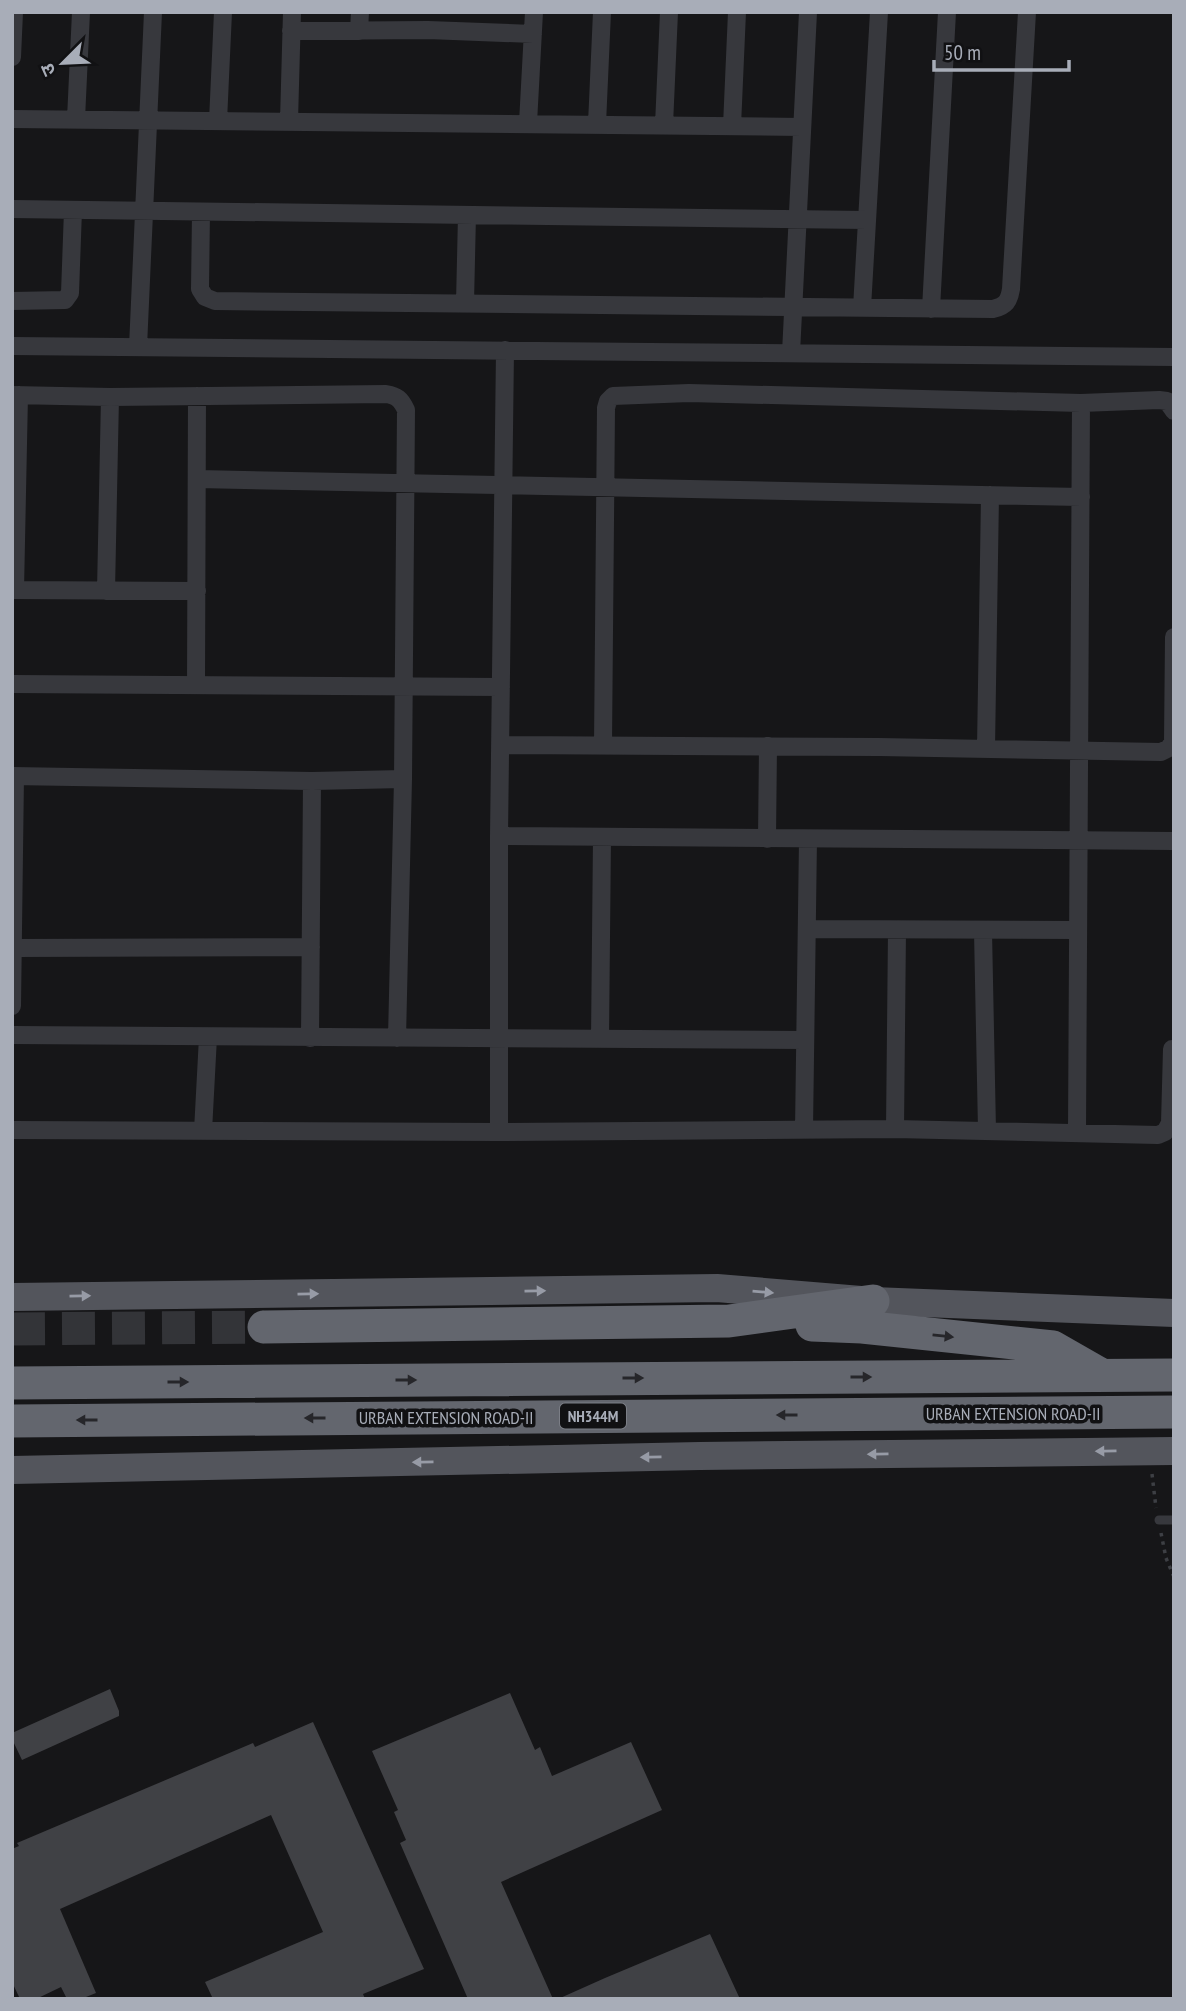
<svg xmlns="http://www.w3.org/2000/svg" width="1186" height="2011" viewBox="0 0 1186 2011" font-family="'PT Sans Narrow','Noto Sans Devanagari',sans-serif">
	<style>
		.building { fill: #404145 }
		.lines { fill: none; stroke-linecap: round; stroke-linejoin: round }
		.highway-tunnel { stroke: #333438; stroke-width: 33; stroke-dasharray: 33 17; stroke-linecap: butt }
		.path { stroke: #3d3f44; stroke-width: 3.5; stroke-dasharray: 3.5 5; stroke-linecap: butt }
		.lane { stroke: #37383d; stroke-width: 9 }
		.street { stroke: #37383d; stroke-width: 18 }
		.primary { stroke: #53555c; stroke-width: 28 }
		.highway { stroke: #63666e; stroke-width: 33 }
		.oneway { fill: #979ba6 }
		.oneway2 { fill: #26262a }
		.labels { text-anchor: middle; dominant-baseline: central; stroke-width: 7; stroke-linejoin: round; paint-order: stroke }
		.shield { fill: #111113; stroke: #7b7e86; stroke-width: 2 }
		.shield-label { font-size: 16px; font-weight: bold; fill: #a8adb8 }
		.street-label { font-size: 18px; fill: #a8adb8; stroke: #111113 }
	</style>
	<rect width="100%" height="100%" fill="#161618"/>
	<path class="building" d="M110,1689L119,1711V1716L22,1760L12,1739V1733Z
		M510,1693L535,1750L540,1747L552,1776L631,1742L662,1810L501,1882L553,1999H468L400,1843L406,1840L394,1812L398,1810L372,1751Z
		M313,1722L424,1969L363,1994L365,1999H213L205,1982L323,1932L271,1815L60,1909L96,1993L81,1999H67L61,1987L36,1999H20L12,1982V1849L19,1846L17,1843L253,1743L255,1747Z
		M710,1934L740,1999H558L605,1978Z"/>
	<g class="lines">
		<path class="highway-tunnel" d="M12,1329L264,1327"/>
		<path class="path" d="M1152,1474L1156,1508
			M1161,1533L1166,1558L1174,1577"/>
		<path class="lane" d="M1159,1520H1174"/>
		<path class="street" d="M291,31L428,30L533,34
			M359,31L360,12
			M12,57L14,12
			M12,119L802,127
			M76,119L81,12
			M218,121L223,12
			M289,121L292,12
			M528,123L534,12
			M597,124L602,12
			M664,125L669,12
			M732,126L737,12
			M12,209L867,220
			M201,212L200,289L205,297L215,301L993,309C1006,306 1009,301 1011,289L1027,12
			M12,301L65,300L70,293L73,210
			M465,303L467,215
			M862,308L879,12
			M931,309L947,12
			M12,346L1174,357
			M138,347L153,12
			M791,353L808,12
			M12,395L110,397L386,394C397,396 401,399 406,410L403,779L397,1038
			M198,479L1081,497
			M12,590L197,591
			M15,590L19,395
			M106,591L110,397
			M12,684L501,687
			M196,685L197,396
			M500,745L879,747L1161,752L1169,748L1173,742L1174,637
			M603,745L606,408L608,401L613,396L689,393L1081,403L1159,400L1167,401L1174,411
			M986,748L990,495
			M12,776L312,781L403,779
			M499,836L1174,841
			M767,839L768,746
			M807,929L1077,930
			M983,931L987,1130
			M14,948L311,947
			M12,1006L15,776
			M12,1035L805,1040
			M310,1038L312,781
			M600,1039L602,837
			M895,1129L897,930
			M12,1130L499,1132L895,1129L1158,1135L1165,1132L1170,1123L1172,1049
			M804,1130L808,839
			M203,1131L208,1037
			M499,1132V836L505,350
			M1077,1132L1081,403"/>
		<path class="primary" d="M12,1297L717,1288L873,1301L1174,1313
			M12,1470L700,1456L1174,1451"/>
		<path class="highway" d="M812,1325L862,1327L1053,1347L1102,1375
			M264,1327L729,1321L873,1301
			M12,1383L1174,1375
			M12,1421L1174,1412"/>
	</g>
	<defs><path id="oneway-solid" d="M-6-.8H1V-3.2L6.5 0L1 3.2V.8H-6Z" transform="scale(1.75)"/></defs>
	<g class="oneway">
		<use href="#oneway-solid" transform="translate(535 1291) rotate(-1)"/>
		<use href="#oneway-solid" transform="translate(763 1292) rotate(5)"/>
		<use href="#oneway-solid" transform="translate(308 1294) rotate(-1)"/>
		<use href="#oneway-solid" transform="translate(80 1296) rotate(-1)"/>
		<use href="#oneway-solid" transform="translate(1106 1451) rotate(179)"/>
		<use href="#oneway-solid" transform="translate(878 1454) rotate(179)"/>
		<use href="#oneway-solid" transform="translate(651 1457) rotate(179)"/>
		<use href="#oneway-solid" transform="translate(423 1462) rotate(179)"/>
	</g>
	<g class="oneway2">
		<use href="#oneway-solid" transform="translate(943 1336) rotate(6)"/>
		<use href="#oneway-solid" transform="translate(861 1377)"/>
		<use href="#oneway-solid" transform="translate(633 1378)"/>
		<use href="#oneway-solid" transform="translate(406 1380)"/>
		<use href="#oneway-solid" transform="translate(178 1382)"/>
		<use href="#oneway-solid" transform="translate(787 1415) rotate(180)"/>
		<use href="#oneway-solid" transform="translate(315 1418) rotate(180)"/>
		<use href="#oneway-solid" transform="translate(87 1420) rotate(180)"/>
	</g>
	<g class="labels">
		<rect class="shield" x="560" y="1403.5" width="66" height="25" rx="5"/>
		<g class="shield-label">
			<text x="593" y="1416">NH344M</text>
		</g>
		<g class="street-label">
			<text x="1013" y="1413">URBAN EXTENSION ROAD-II</text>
			<text x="446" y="1417">URBAN EXTENSION ROAD-II</text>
		</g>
	</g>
	<rect width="1186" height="2011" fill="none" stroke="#a8adb8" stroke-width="28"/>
	<g transform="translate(63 63) rotate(246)" stroke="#111113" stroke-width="5" paint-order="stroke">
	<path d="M0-5L12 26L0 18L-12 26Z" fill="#a8adb8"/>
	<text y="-10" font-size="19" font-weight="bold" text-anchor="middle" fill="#a8adb8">उ</text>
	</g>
	<path d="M934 60v10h135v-10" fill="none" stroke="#a8adb8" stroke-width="3.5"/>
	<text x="944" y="60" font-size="21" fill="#a8adb8" stroke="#111113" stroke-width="5" paint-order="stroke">50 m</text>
</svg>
